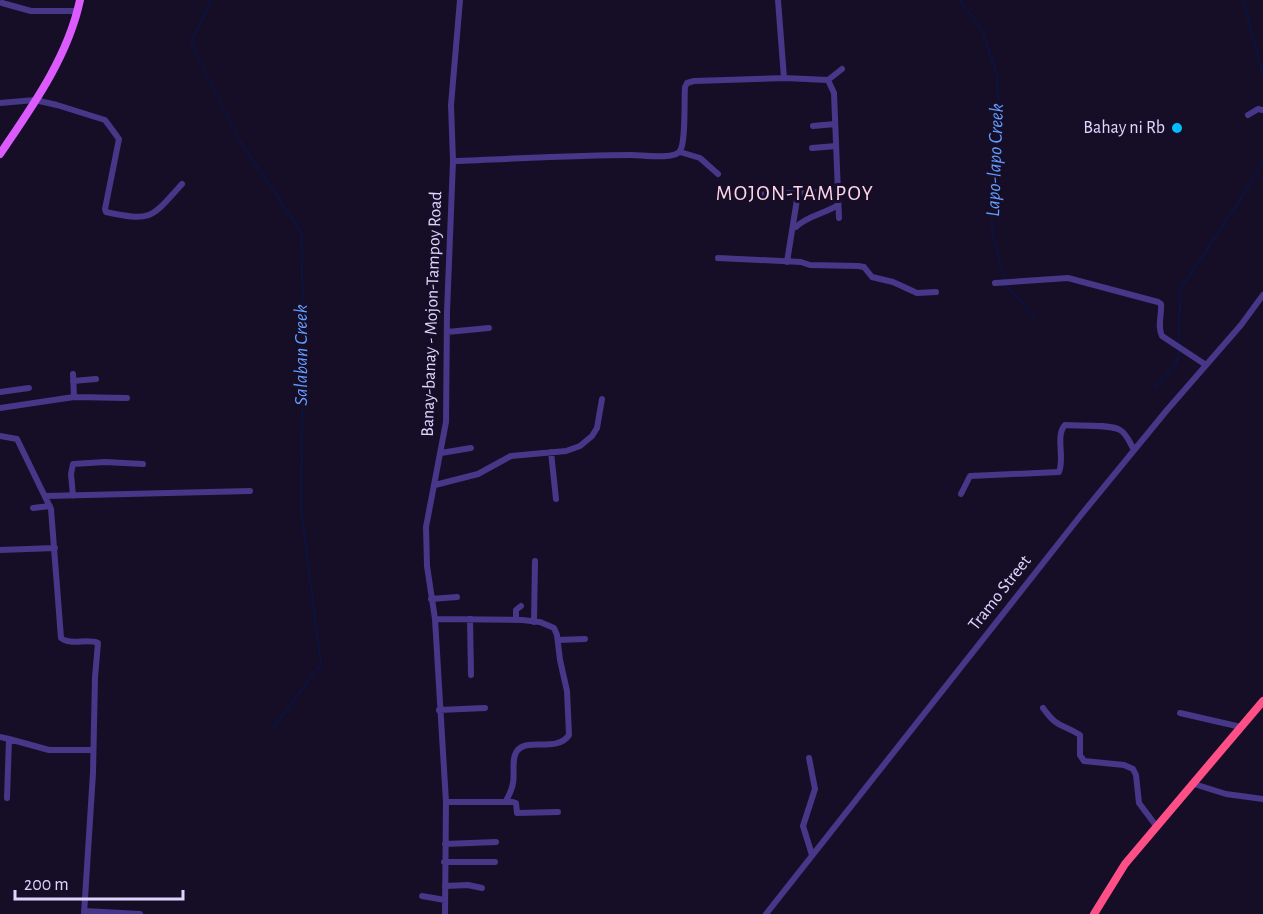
<svg xmlns="http://www.w3.org/2000/svg" width="1263" height="914" viewBox="0 0 1263 914" font-family="'Alegreya Sans',sans-serif">
	<style>
		.lines { fill: none; stroke-linecap: round; stroke-linejoin: round }
		.stream { stroke: #081546; stroke-width: 1.5 }
		.minor { stroke: #473788; stroke-width: 6 }
		.major { stroke: #dc5bff; stroke-width: 8 }
		.highway { stroke: #ff4f87; stroke-width: 8 }
		.poi-dot { fill: #00bdff; stroke: #160e27; stroke-width: 2 }
		.labels { text-anchor: middle; dominant-baseline: central; stroke-width: 6; stroke-linejoin: round; paint-order: stroke }
		.poi-label { font-size: 18px; fill: #e0d4ff; stroke: #160e27; text-anchor: end }
		.street-label { font-size: 18px; fill: #e0d4ff; stroke: #160e27 }
		.water-label { font-size: 20px; font-style: italic; fill: #629dff; stroke: #160e27 }
		.quarter-label { font-size: 21px; letter-spacing: 1.5px; fill: #ffd6e9; stroke: #160e27 }
	</style>
	<rect width="100%" height="100%" fill="#160e27"/>
	<g class="lines">
		<path class="stream" d="M211,0L191,43L241,143L302,233L303,366L301,508L321,665L273,727
			M960,0L982,30L997,75L999,117L992,188V231L1005,281
			M1243,0L1263,75
			M1006,286L1034,316
			M1179,344L1180,290L1249,186L1263,161
			M1154,387L1177,363L1179,349"/>
		<path class="minor" d="M778,0L784,78
			M2,3L31,11H77
			M828,80L834,93L839,218
			M0,103L35,100L57,105L105,120L119,139L105,209L106,212C153,222 151,218 182,184
			M1248,115L1258,109L1263,110
			M813,126L835,124
			M812,148L836,146
			M680,152L700,158L718,174
			M453,161C513,159 572,155 632,155C642,155 675,160 680,151C686,142 684,100 685,87L687,83L694,81L784,78L828,80L842,69
			M753,195L837,191
			M796,227C807,216 824,214 838,205
			M718,258L801,262L810,265L858,266L864,267L872,277L893,282L917,293L936,292
			M787,262L798,193
			M995,283L1068,278L1158,302L1161,304C1162,315 1157,326 1162,336L1206,365
			M447,332L489,328
			M73,374L74,397
			M73,381L96,379
			M0,392L29,388
			M0,408L74,397L127,398
			M0,436L17,439L51,509L61,638C71,646 87,638 98,643L95,677L93,773L84,914
			M551,452L556,499
			M441,453L471,448
			M435,485L478,474L511,456L566,451L580,446L592,436L597,428L602,399
			M961,494L970,476L1059,472C1065,458 1055,436 1065,425C1078,426 1110,424 1120,430C1127,434 1130,443 1134,450
			M46,496L250,491
			M73,496L71,474L73,464L105,462L143,464
			M33,508L50,506
			M0,550L55,548
			M431,599L457,597
			M435,619L522,620L540,622L554,628L557,635L560,660L567,691L569,735C557,753 527,737 517,751C511,759 515,774 513,783C512,790 509,795 506,801
			M470,619L471,675
			M516,620V610L521,606
			M534,622L535,561
			M558,640L585,639
			M1043,708C1058,729 1061,723 1080,735V755L1084,761L1124,765L1133,769L1136,775L1139,803L1157,827
			M439,710L485,708
			M1180,713L1241,727
			M0,737L9,739
			M809,758L815,789L803,826L812,855
			M1194,784L1226,794L1263,799
			M7,798L9,739L49,750H93
			M446,802H513L516,803L517,813L558,812
			M445,844L496,842
			M444,862H495
			M445,886L468,885L482,888
			M422,896L445,900
			M84,911L140,914
			M445,914L446,802L435,619L427,566L426,527L446,422L447,312L453,161L451,105L460,0
			M766,914L1081,515L1167,410L1241,325L1263,295"/>
		<path class="major" d="M0,154C32,107 68,57 80,0"/>
		<path class="highway" d="M1094,914L1125,864L1263,701"/>
	</g>
	<circle class="poi-dot" cx="1177" cy="128" r="6"/>
	<g class="labels">
		<g class="poi-label">
			<text x="1165" y="128">Bahay ni Rb</text>
		</g>
		<g class="street-label">
			<text transform="translate(432 314) rotate(-88)">Banay-banay - Mojon-Tampoy Road</text>
			<text transform="translate(1000 593) rotate(-52)">Tramo Street</text>
		</g>
		<g class="water-label">
			<text transform="translate(995 160) rotate(-88)">Lapo-lapo Creek</text>
			<text transform="translate(301 355) rotate(-90)">Salaban Creek</text>
		</g>
		<g class="quarter-label">
			<text x="795" y="193">MOJON-TAMPOY</text>
		</g>
	</g>
	<path d="M15 890v9h168v-9" fill="none" stroke="#e0d4ff" stroke-width="3"/>
	<text x="24" y="890" font-size="18" fill="#e0d4ff" stroke="#160e27" stroke-width="4.5" paint-order="stroke">200 m</text>
</svg>
